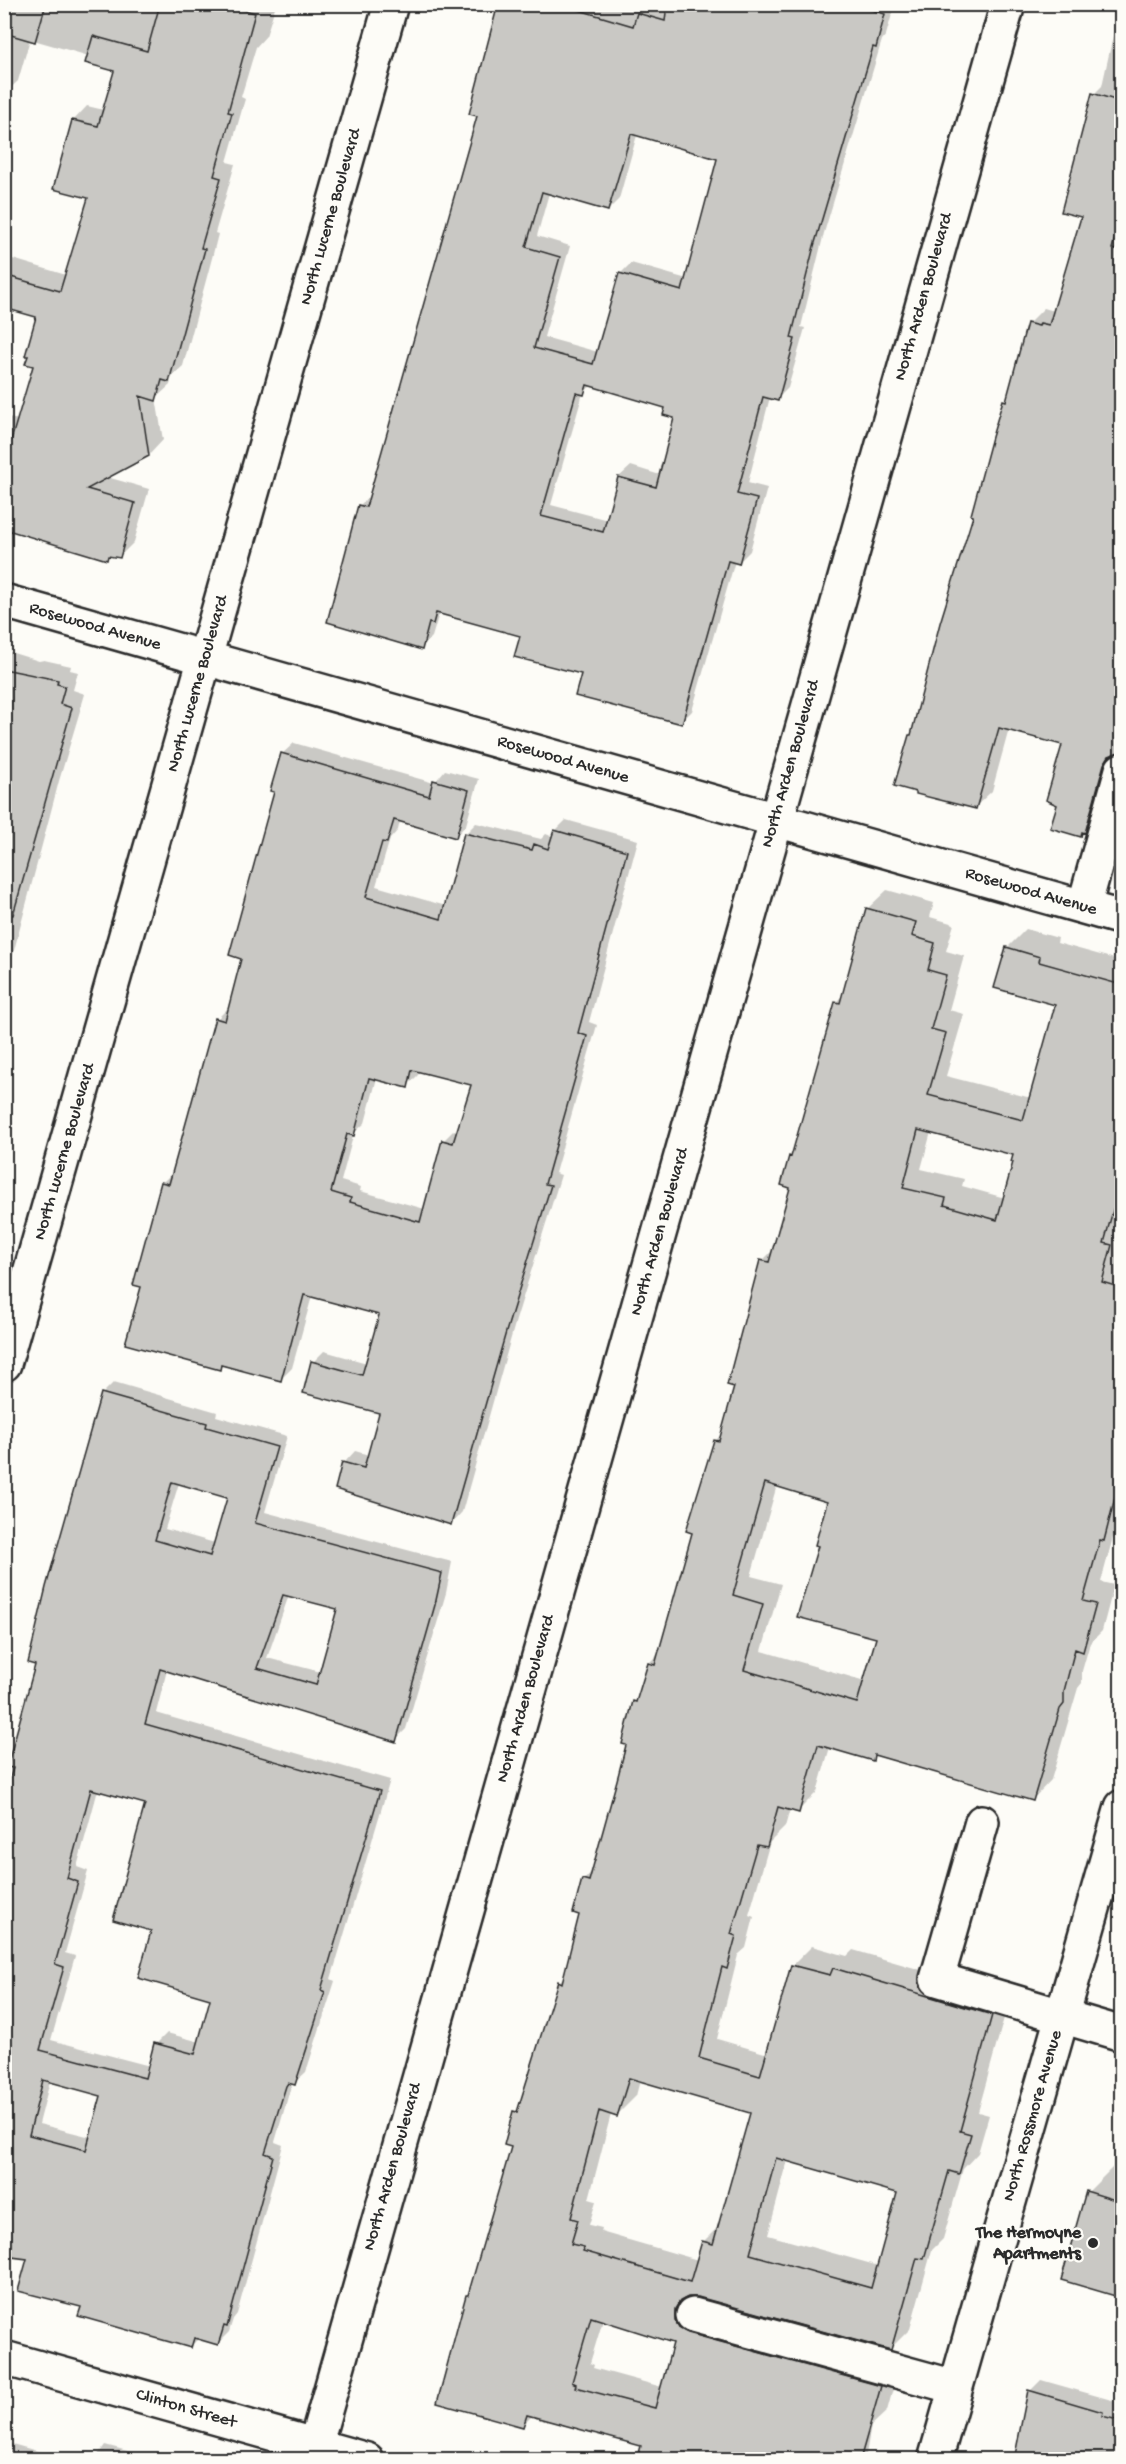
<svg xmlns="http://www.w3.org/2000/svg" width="1126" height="2464" viewBox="0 0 1126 2464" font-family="'Gochi Hand',sans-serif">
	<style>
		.shadow { fill: #0003; fill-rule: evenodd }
		.building { fill: #c9c8c4; stroke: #2b2b2b; stroke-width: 1.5; fill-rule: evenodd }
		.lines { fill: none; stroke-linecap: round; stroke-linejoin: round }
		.minor-casing { stroke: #2b2b2b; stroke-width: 38 }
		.major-casing { stroke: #2b2b2b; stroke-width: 38 }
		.minor { stroke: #fdfcf7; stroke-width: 33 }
		.major { stroke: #fdfcf7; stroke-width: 33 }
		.poi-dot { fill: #2b2b2b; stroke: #fdfcf7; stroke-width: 2 }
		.labels { text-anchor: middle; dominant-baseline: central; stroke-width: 4.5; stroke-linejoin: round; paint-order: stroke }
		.street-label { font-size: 18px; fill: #2b2b2b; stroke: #fdfcf7 }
		.poi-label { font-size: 18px; font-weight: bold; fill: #2b2b2b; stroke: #fdfcf7; text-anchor: end }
	</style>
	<rect width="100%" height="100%" fill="#fdfcf7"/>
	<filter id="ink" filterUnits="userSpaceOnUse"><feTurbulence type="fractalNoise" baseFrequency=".0167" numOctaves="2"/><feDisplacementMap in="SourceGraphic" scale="12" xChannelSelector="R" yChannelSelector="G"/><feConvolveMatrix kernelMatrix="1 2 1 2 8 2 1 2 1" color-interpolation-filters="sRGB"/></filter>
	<g filter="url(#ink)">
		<path class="shadow" d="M4,4H276L266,36L256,47L241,97L245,99L227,162L235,164L215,233L218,234L212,258L183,366L172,376L170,385L156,398L163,440L149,455L107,477L149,489L134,542L119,557L110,555L107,558L4,528V417L19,420L35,365L38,316L4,307V268L13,259L66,275L90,197L73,121L87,106L104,110L115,70L89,56L30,39L18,81L4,94Z
			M500,4H895L886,35L882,40L824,233L801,327L805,328L788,388L777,399L770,397L748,483L767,488L750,551L739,562L735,561L692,711L681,722L522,635L442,613L438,617L432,637L421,648L359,506L370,495L479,115ZM637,135L719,158L687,279L631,263L620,274L598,352L544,337L570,246L537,236L549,193L608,210L619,199ZM592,385L667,407L675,417L660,475L631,466L619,477L608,520L551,505L583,393Z
			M1120,4L1122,750H1119L1101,815L1081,835L1058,804L1064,744L1009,729L992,791L975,807L910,735L914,732L1004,401L1009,396L1028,324L1044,308L1054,311L1082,215L1094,94L1102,86Z
			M10,652L39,661L44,660L71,666L70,670L78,672L73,690L85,694L59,781L4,988V658Z
			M294,743L434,783L445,770L479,779L466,825L455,837L400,821L398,830L390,839L376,886L446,906L465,834L476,823L541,839L546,834L553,837L555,831L566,820L638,840L589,1022L597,1025L555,1173L561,1175L516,1320L462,1512L451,1524L344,1463L355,1451L369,1455L380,1412L313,1362L324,1351L367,1363L381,1314L312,1296L292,1368L281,1379L224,1364L220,1368L143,1286L162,1183L174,1171L217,1019L228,1008H230L243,958L282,754ZM419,1071L473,1084L458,1131L454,1130L443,1141L425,1209L360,1191L361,1187L341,1181L354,1133L365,1123L377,1078L407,1086L418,1075Z
			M887,890L934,903L930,917L954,924L946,951L964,956L949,1010L964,1014L946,1076L1031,1098L1057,1004L1007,948L1026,929L1058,938L1057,943L1122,961V1521L1116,1526L1101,1582L1114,1585L1102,1631L1090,1643L1082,1671V1683L1078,1688L1051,1780L1032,1800L877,1754L872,1759L830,1747L817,1792L798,1811L790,1809L785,1827L770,1842L749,1915L754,1917L746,1948L738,1955L717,2039L768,2054L793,1965L812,1946L847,1956L853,1950L1010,1996L978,2112L989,2115L978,2153L963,2169L943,2239L932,2250L910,2329L891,2348L694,2295V2301L899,2367L887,2411L871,2426L865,2460H644L643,2445L533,2415L523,2425L467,2296L470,2293L513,2146L515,2112L521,2105L559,1982L565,1976L581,1914L584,1880L594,1869L627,1744L635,1702L639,1697L649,1663L659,1653L694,1532L716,1440L722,1434L736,1386L762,1261L775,1248L792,1187L790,1157L794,1153L836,1002L844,994L867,909ZM931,1132L1015,1154V1161L1005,1198L962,1186L964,1179L921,1169ZM777,1485L829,1501L820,1545L878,1637L865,1681L762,1651L781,1584L751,1576ZM640,2080L752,2112L720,2225L703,2242L698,2260L601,2232L602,2228L589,2225L596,2201L589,2199L611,2114L617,2115L636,2096ZM788,2160L899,2192L879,2266L768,2235ZM603,2320L675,2342L662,2387L593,2368L594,2365L590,2363Z
			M114,1382L217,1412L216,1416L287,1436L265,1512L452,1562L446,1593L406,1729L395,1740L167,1670L156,1713L390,1780L331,1979L335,1981L306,2072L291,2086L275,2142L283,2145L237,2314L233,2319L229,2332L218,2343L199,2338L191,2346L83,2306L30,2252L4,2245V1782L37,1664L48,1588L103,1393ZM179,1483L229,1497L215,1543L165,1529ZM289,1595L339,1607L321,1672L267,1658ZM98,1790L147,1803L153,1930L212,1998L200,2042L167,2033L156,2044L150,2066L51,2040L75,1956L65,1953L88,1871L77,1867ZM50,2081L103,2095L91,2137L39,2124Z
			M1113,2167L1122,2169V2296L1088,2192Z
			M1041,2380L1122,2403V2460L1030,2391Z
			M4,2436L7,2437L5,2442L51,2455L50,2460L42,2458V2460H4Z
			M105,2445L161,2460H94Z"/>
		<path class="building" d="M4,4H46L35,42L4,33Z
			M160,4H224L255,13L228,112L232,113L214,176L221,178L201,248L205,249L169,382L162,380L156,401L140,396L149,456L87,489L135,503L120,558L108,556L107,560L4,529V464L33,366L25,364L28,356H25L36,317L4,308V275L60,291L88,198L53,189L72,120L98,126L114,71L85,63L93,36L147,51Z
			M498,4H559L633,26L637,13L665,21L667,4H850L885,14L876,48L873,47L814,246L791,338L795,339L778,401L763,397L737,494L757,499L739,564L728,561L682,724L575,696L581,674L514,657L520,636L436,613L433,624L429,623L422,650L327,622L358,505L366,507L477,116L469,114ZM631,134L717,159L682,291L619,273L593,364L534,348L560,257L526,247L542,192L608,211ZM587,385L665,408L663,415L674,418L656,487L618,477L603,532L541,516L576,393L584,395Z
			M1092,93L1122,102V213L1112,249L1122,252V752L1109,756L1104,764L1085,833L1082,832L1081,837L1050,828L1057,805L1046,800L1062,745L999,728L976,809L916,794V792L894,786L909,735H911L940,623L973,516L971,515L992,437L1003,400L1006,401L1027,323L1039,326L1040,323L1049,325L1081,217L1061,212Z
			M4,669L58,680L57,684L65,686L60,704L72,708L13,915L4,914Z
			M281,753L429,796L433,780L469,790L456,838L394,820L387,843L382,842L366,897L441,919L464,833L532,850L534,844L548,849L554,830L627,851L578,1033L587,1036L545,1184L551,1185L506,1332L451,1525L335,1489L342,1462L364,1468L379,1413L303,1393L311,1361L362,1375L379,1315L304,1295L281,1381L221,1365L220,1370L125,1344L141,1287L133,1285L161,1182L169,1184L215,1018L225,1021L241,959L229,955L274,792L270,791ZM412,1070L471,1085L453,1143L442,1140L420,1222L350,1202L351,1198L331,1192L347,1134L354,1136L369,1078L408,1088Z
			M866,908L916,922L912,936L935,943L928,970L946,975L931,1029L946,1033L928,1095L1023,1120L1055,1005L994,988L1006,947L1040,957L1039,962L1122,985V1178L1104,1243L1112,1245L1102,1282L1122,1288V1470L1104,1541L1100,1540L1083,1601L1096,1604L1083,1652L1075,1649L1064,1691V1704L1060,1709L1033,1801L874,1755L873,1761L818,1745L799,1813L778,1807L767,1847L757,1845L731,1934L736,1936L727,1969L722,1967L699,2058L760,2076L791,1965L830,1975L833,1968L992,2015L960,2131L971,2134L959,2174L949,2171L924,2259L917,2258L891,2350L698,2297H688L680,2301L675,2309V2320L680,2329L688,2333L881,2386L860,2460H637L641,2446L527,2415L523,2427L437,2403L466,2295H468L511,2147L504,2145L513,2111L517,2112L558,1981L562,1983L579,1915L573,1913L582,1879L589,1881L617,1780L626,1745L622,1744L633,1701L636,1702L648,1663L655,1665L692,1533L686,1531L714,1440L719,1441L734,1387L727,1385L760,1260L769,1262L790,1188L781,1185L789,1156L791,1157L835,1002L840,1003ZM918,1130L1013,1155L1011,1162H1013L997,1220L944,1205L946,1198L903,1188ZM765,1483L827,1502L815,1545L818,1546L797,1617L876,1638L857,1703L744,1670L763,1604L733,1595ZM629,2078L750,2113L713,2244L702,2241L690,2282L583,2251L584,2247L571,2244L578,2220L571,2218L599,2111L617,2117ZM776,2158L897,2193L871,2288L750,2254ZM591,2317L673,2343L655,2408L575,2387L576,2384L572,2382Z
			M101,1393L207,1423L206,1427L277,1447L255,1523L442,1573L435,1605L396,1742L160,1669L145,1724L380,1791L321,1990L325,1992L295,2085L288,2083L286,2086L265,2153L273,2156L227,2327L224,2326L218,2345L194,2338L191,2348L78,2316L81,2307L18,2291L27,2259L4,2256V1798L13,1768L7,1767L35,1665L28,1663L46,1587ZM172,1482L227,1498L210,1556L155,1540ZM283,1595L337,1609L316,1685L257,1668ZM91,1789L145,1804L113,1920L151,1931L138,1978L210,1999L195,2054L154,2043L145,2078L40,2050L64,1967L55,1964L78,1882L67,1878ZM43,2080L101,2096L86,2150L29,2135Z
			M1086,2191L1122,2202V2298L1061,2280Z
			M1028,2390L1103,2412L1102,2416L1122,2421V2460H1014Z"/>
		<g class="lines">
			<g class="minor-casing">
				<path id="minor" d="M4,601L1122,918
					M1084,907L1122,770
					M4,1364L391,4
					M982,1822L937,1979L1122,2034
					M693,2315L955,2387
					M4,2358L367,2460
					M311,2460L1008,4"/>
			</g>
			<g class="major-casing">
				<path id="major" d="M935,2460L1122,1807"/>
			</g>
			<use href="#minor" class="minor"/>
			<use href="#major" class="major"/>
		</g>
	</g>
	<circle class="poi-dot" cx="1093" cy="2243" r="6"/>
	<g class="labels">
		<g class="street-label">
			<text transform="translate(331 217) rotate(-74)">North Lucerne Boulevard</text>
			<text transform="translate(924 297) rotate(-74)">North Arden Boulevard</text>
			<text transform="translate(95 627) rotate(16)">Rosewood Avenue</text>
			<text transform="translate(198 684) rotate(-74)">North Lucerne Boulevard</text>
			<text transform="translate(563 760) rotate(16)">Rosewood Avenue</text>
			<text transform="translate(791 764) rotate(-74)">North Arden Boulevard</text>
			<text transform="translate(1031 892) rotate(16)">Rosewood Avenue</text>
			<text transform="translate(65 1152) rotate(-74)">North Lucerne Boulevard</text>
			<text transform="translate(660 1232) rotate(-74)">North Arden Boulevard</text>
			<text transform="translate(526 1699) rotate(-74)">North Arden Boulevard</text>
			<text transform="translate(1033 2116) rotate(-74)">North Rossmore Avenue</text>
			<text transform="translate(393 2167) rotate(-74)">North Arden Boulevard</text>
			<text transform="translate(186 2409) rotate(16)">Clinton Street</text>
		</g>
		<g class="poi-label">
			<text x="1081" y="2233">The Hermoyne<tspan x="1081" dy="21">Apartments</tspan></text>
		</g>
	</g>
	<rect width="1126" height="2464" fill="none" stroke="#fdfcf7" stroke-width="24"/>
	<rect x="12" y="12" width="1102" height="2440" fill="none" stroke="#2b2b2b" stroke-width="2" filter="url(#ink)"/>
</svg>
